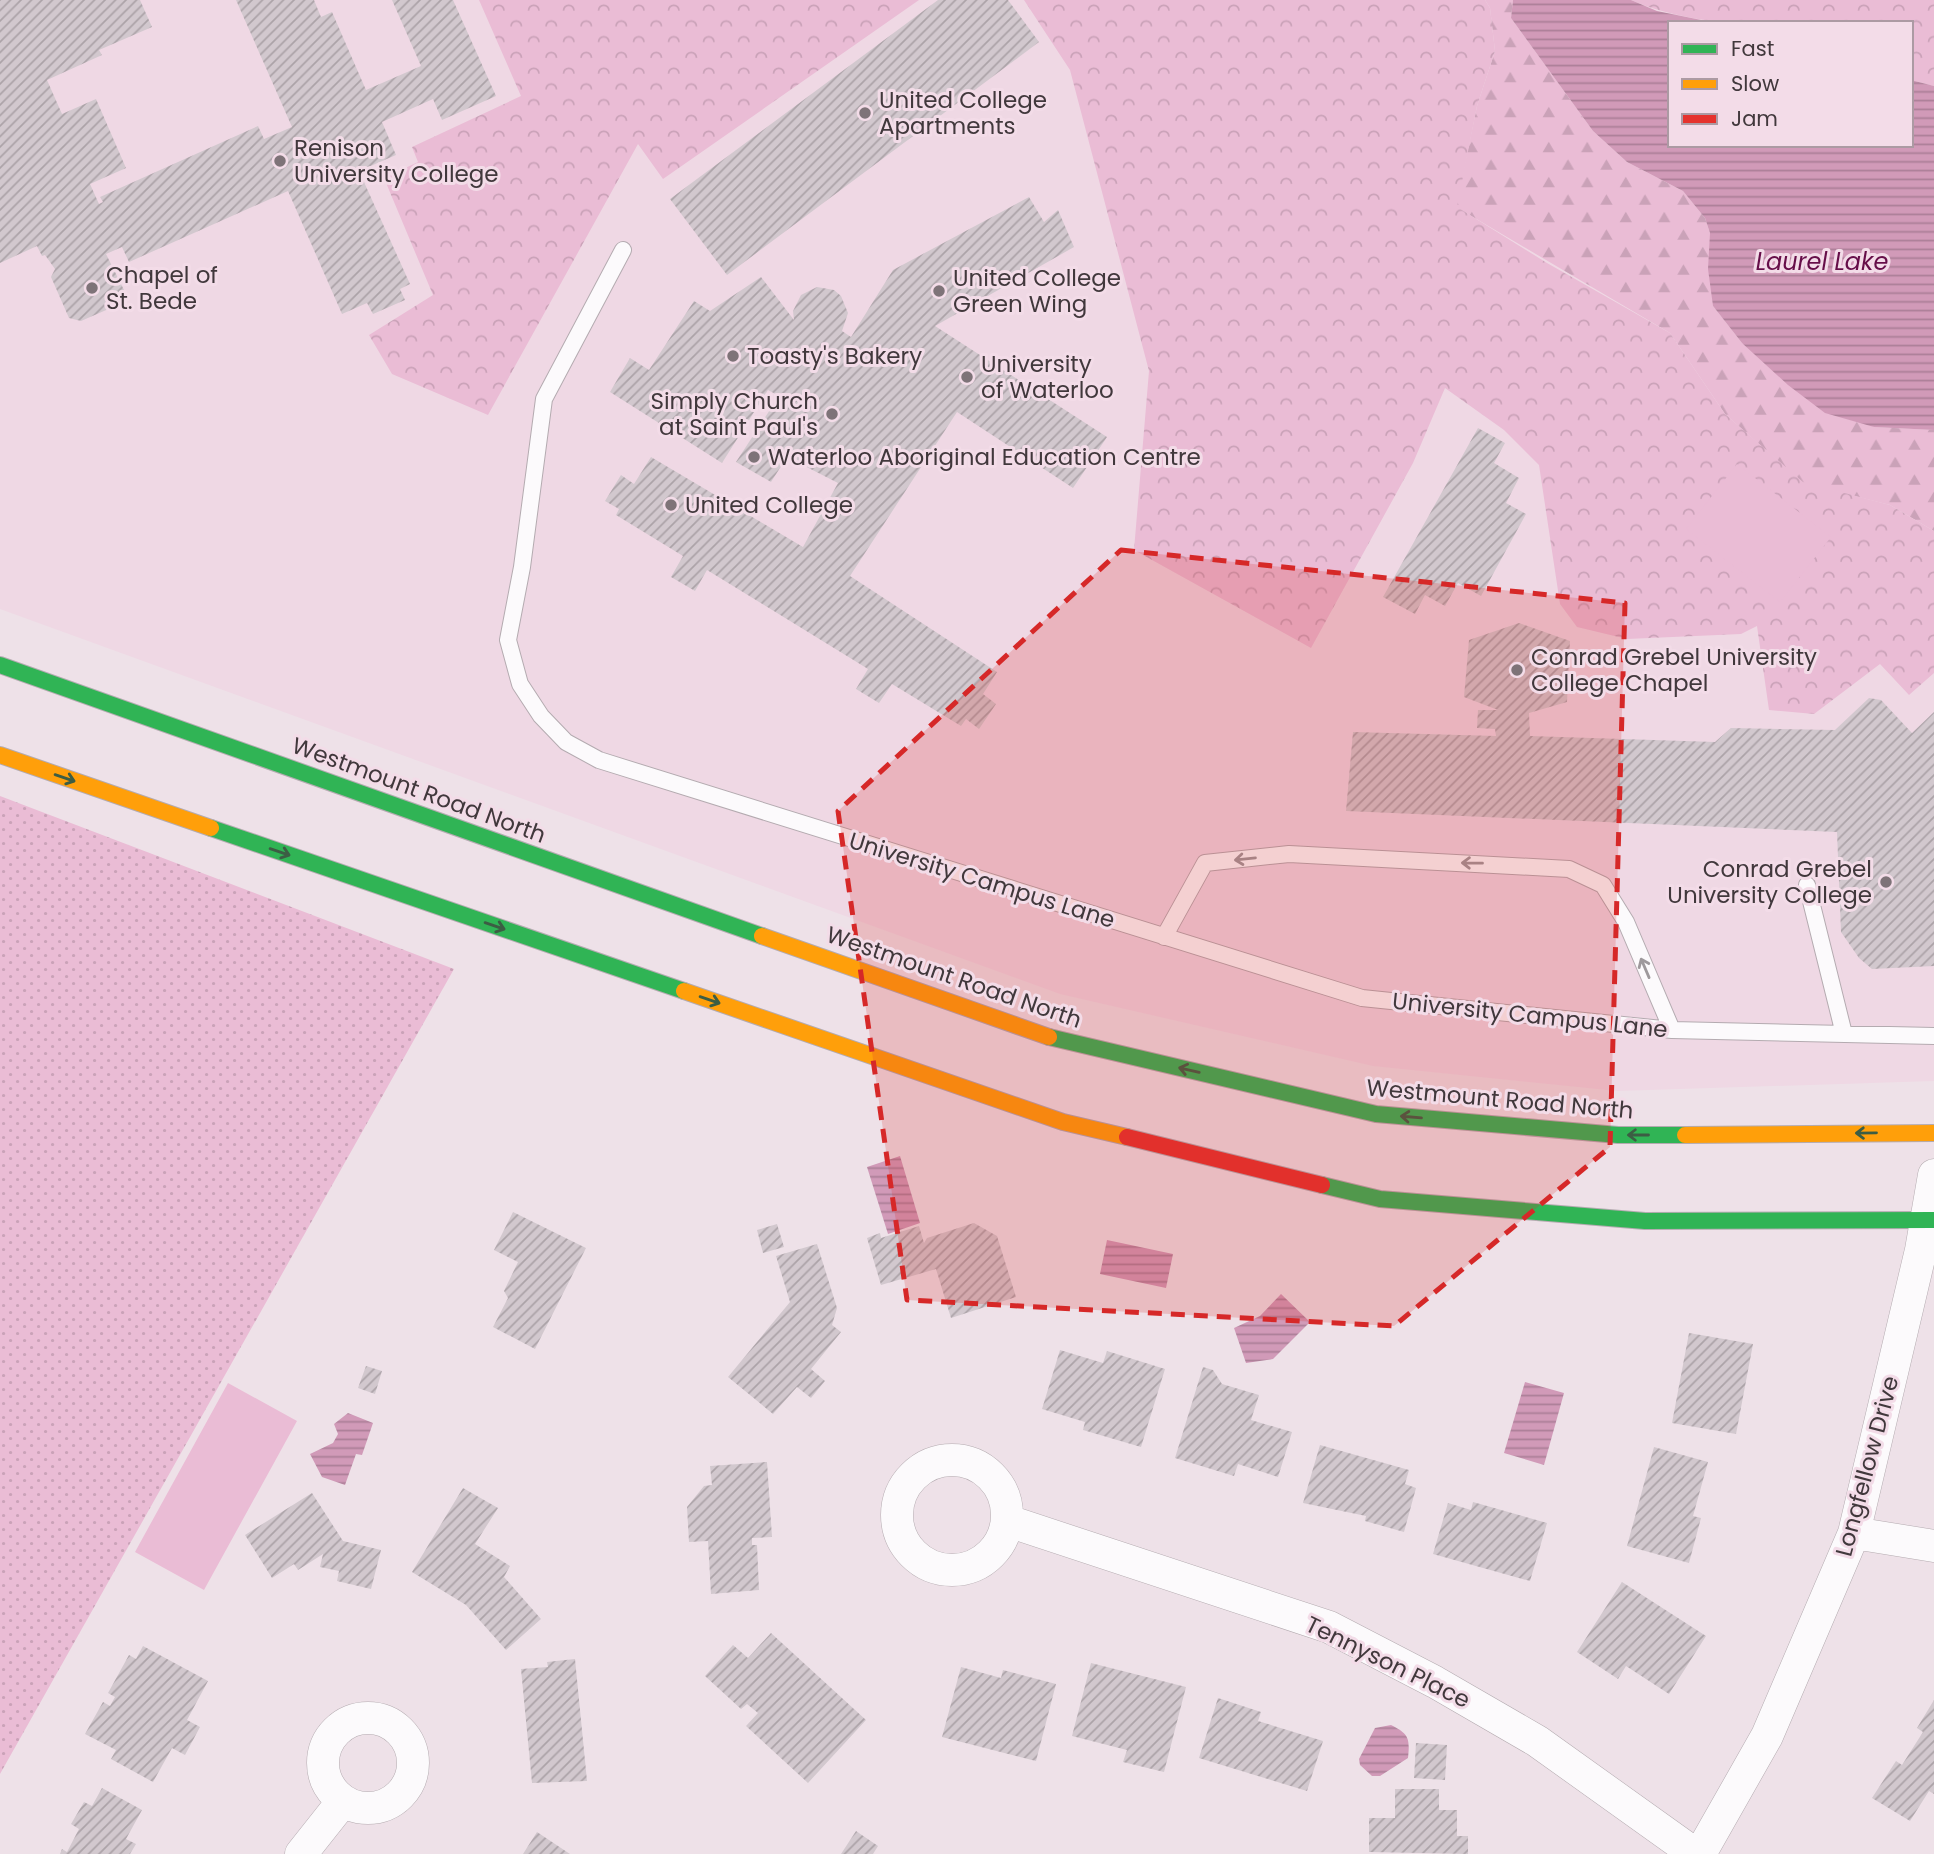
<svg xmlns="http://www.w3.org/2000/svg" width="1934" height="1854" viewBox="0 0 1934 1854" font-family="Poppins,sans-serif">
	<style>
		.built { fill: #efd8e4; fill-rule: evenodd }
		.grass { fill: url(#grass-dots) }
		.forest { fill: url(#forest-firs) }
		.park { fill: url(#park-crowns) }
		.pitch { fill: #eabcd5 }
		.water { fill: url(#water-rules) }
		.building { fill: url(#building-hatch) }
		.lines { fill: none; stroke-linecap: round; stroke-linejoin: round }
		.lane-casing { stroke: #b4abb0; stroke-width: 18 }
		.street-casing { stroke: #b4abb0; stroke-width: 33 }
		.fast-casing { stroke: #b4abb0; stroke-width: 18 }
		.slow-casing { stroke: #b4abb0; stroke-width: 18 }
		.jam-casing { stroke: #b4abb0; stroke-width: 18 }
		.lane { stroke: #fcfafc; stroke-width: 16 }
		.street { stroke: #fcfafc; stroke-width: 32 }
		.fast { stroke: #30b455; stroke-width: 16 }
		.slow { stroke: #ff9f0a; stroke-width: 16 }
		.jam { stroke: #e5322d; stroke-width: 16 }
		.oneway { stroke: #3c5d44 }
		.oneway2 { stroke: #9e999c }
		.marked { fill: #d62828; fill-opacity: 0.2; stroke: #d62828; stroke-width: 5; stroke-dasharray: 14 9; stroke-linejoin: round }
		.poi-dot { fill: #7e7378; stroke: #f3dce8; stroke-width: 2.5 }
		.labels { text-anchor: middle; dominant-baseline: central; stroke-width: 6; stroke-linejoin: round; paint-order: stroke }
		.poi-label { font-size: 23px; fill: #41383c; stroke: #f3dce8; text-anchor: start }
		.street-label { font-size: 23px; fill: #41383c; stroke: #f3dce8 }
		.water-label { font-size: 24px; font-style: italic; fill: #660e49; stroke: #f3dce8 }
	</style>
	<defs>
		<pattern id="grass-dots" width="8" height="8" patternUnits="userSpaceOnUse" patternTransform="scale(1.75)"><rect width="8" height="8" fill="#eabcd5"/><path d="M2 2h.1M6 6h.1" fill="none" stroke="#caa2b8" stroke-width="1.8" stroke-linecap="round"/></pattern>
		<pattern id="forest-firs" width="22" height="20" patternUnits="userSpaceOnUse" patternTransform="scale(1.75)"><rect width="22" height="20" fill="#eabcd5"/><path d="M5 1l3.5 6h-7zM16 11l3.5 6h-7z" fill="#caa2b8"/></pattern>
		<pattern id="park-crowns" width="20" height="18" patternUnits="userSpaceOnUse" patternTransform="scale(1.75)"><rect width="20" height="18" fill="#eabcd5"/><path d="M2 6a3 3 0 1 1 6 0M12 15a3 3 0 1 1 6 0" fill="none" stroke="#caa2b8"/></pattern>
		<pattern id="water-rules" width="6" height="5" patternUnits="userSpaceOnUse" patternTransform="scale(1.75)"><rect width="6" height="5" fill="#d19ab8"/><path d="M0 2.5h6" fill="none" stroke="#ab7f97"/></pattern>
		<pattern id="building-hatch" width="6" height="6" patternUnits="userSpaceOnUse" patternTransform="scale(1.75)"><rect width="6" height="6" fill="#d2c8ce"/><path d="M-1 1l2-2M0 6l6-6M5 7l2-2" fill="none" stroke="#aca3a8"/></pattern>
	</defs>
	<rect width="100%" height="100%" fill="#eee1e8"/>
	<path class="built" d="M0,0H1934V1081L1617,1091L1373,1066L1060,994L0,609ZM1670,23H1911V145H1670Z"/>
	<path class="grass" d="M0,796L454,969L0,1774Z"/>
	<path class="forest" d="M1485,0H1513L1511,18L1593,131L1627,162L1683,191L1705,218L1710,233L1713,306L1742,343L1874,427L1934,430V531L1890,505L1803,483L1725,414L1670,333L1456,207L1477,106L1495,51L1490,8Z"/>
	<path class="park" d="M479,0H919L663,179L638,144L488,415L392,374L369,335L433,295L384,178L418,162L412,147L521,96Z
		M1024,0H1485L1490,8L1495,51L1477,106L1457,207L1547,263L1670,333L1725,414L1803,482L1890,505L1934,531V673L1909,695L1880,664L1814,714L1769,710L1757,626L1741,634L1627,639L1577,627L1560,604L1539,465L1504,430L1445,388L1413,463L1311,648L1134,550L1149,371L1070,70Z
		M1631,0H1934V86L1911,80V23C1821,23 1714,36 1631,0Z"/>
	<path class="pitch" d="M1737,464L1831,537L1780,602L1686,529Z
		M228,1383L297,1421L204,1590L135,1552Z"/>
	<path class="water" d="M1513,0H1631L1657,11L1716,23H1670V145H1911V80L1934,86V430L1874,427L1825,413L1788,385L1742,343L1713,306L1708,269L1710,233L1705,218L1683,191L1627,162L1593,131L1511,18Z
		M900,1156L920,1223L888,1234L867,1167Z
		M1107,1240L1173,1254L1166,1288L1100,1274Z
		M1281,1294L1310,1322L1273,1359L1246,1363L1234,1328L1260,1316Z
		M1525,1382L1564,1393L1544,1465L1504,1453Z
		M348,1413L373,1423L362,1455L356,1454L345,1485L322,1477L310,1454L333,1443L338,1434L334,1424Z
		M1391,1725C1409,1734 1410,1738 1408,1758L1380,1776H1372L1360,1765L1359,1759L1375,1728Z"/>
	<path class="building" d="M0,0H140L152,27L99,50L102,55L47,80L62,114L96,99L126,168L90,184L99,204L103,202L100,197L258,126L264,139L292,127L236,0H314L321,17L332,12L366,90L421,66L392,0H453L496,96L442,120L433,99L382,122L396,155L359,171L410,284L400,289L405,300L373,314L367,303L342,314L288,191L129,262L122,247L106,254L125,292L120,304L81,321L69,318L51,277L55,269L45,255L42,256L37,246L0,263Z
		M938,0H1008L1039,42L727,275L670,199Z
		M1029,197L1044,222L1058,210L1074,247L935,326L1107,437L1073,488L957,412L850,576L997,672L983,694L996,704L979,729L966,719L961,726L892,684L879,703L856,689L868,669L707,570L695,591L671,577L683,556L616,515L619,509L605,501L621,475L634,484L651,457L803,547L838,483L787,457L771,482L736,462L779,396L768,390L722,463L610,392L630,358L649,370L694,301L710,311L761,277L794,320L793,311L801,295L817,287L834,290L841,296L848,313L842,331L851,337L893,270Z
		M1478,428L1505,443L1494,463L1519,478L1506,503L1526,514L1481,596L1458,583L1445,606L1425,595L1415,614L1383,597Z
		M1519,623L1570,641L1567,702L1529,713L1530,736L1715,742L1731,728L1835,730L1869,698L1881,700L1912,733L1934,712V966L1872,969L1859,958L1841,932L1837,832L1346,811L1353,732L1496,736L1495,729L1477,728L1478,710H1498L1464,697L1469,640Z
		M513,1212L586,1248L535,1349L493,1327L508,1298L504,1291L518,1262L494,1250Z
		M974,1223L997,1236L1016,1297L951,1318L936,1269L881,1285L867,1238L880,1233L881,1238L919,1226L924,1243L927,1238Z
		M777,1224L784,1247L763,1253L757,1230Z
		M817,1244L837,1308L832,1325L841,1332L811,1369L825,1381L811,1398L797,1387L773,1414L728,1377L790,1302L776,1256Z
		M1689,1333L1753,1344L1736,1434L1672,1423Z
		M1060,1350L1103,1363L1107,1351L1165,1369L1141,1447L1083,1430L1085,1422L1042,1409Z
		M366,1366L382,1371L375,1394L358,1388Z
		M1203,1367L1213,1370L1222,1384L1259,1395L1251,1420L1292,1432L1278,1477L1238,1464L1234,1476L1175,1458Z
		M1320,1445L1409,1470L1405,1484L1416,1488L1404,1532L1365,1521L1366,1516L1303,1503Z
		M1654,1447L1708,1462L1693,1516L1701,1518L1689,1563L1627,1546Z
		M767,1462L772,1537L752,1538V1545H757L759,1590L711,1594L708,1541L689,1542L687,1507L704,1486L712,1485L710,1466Z
		M463,1488L498,1508L475,1544L510,1566L504,1577L541,1619L506,1650L466,1605L412,1572Z
		M312,1493L343,1541L381,1550L371,1589L337,1581L339,1571L320,1567L323,1554L298,1570L294,1564L272,1578L245,1535Z
		M1473,1502L1547,1523L1530,1581L1433,1554L1448,1503L1471,1510Z
		M1622,1582L1706,1636L1669,1694L1626,1666L1618,1679L1577,1652Z
		M771,1633L866,1720L808,1783L746,1726L758,1713L747,1704L741,1709L705,1676L733,1645L748,1658Z
		M143,1646L208,1681L187,1720L200,1727L185,1755L172,1748L153,1782L111,1759L116,1750L85,1734L103,1702L110,1706L115,1697L108,1693L129,1655L136,1659Z
		M575,1659L587,1781L532,1783L521,1669L548,1667L547,1662Z
		M1091,1663L1186,1687L1164,1772L1123,1762L1127,1750L1072,1736Z
		M961,1667L1001,1678L1003,1670L1056,1684L1036,1761L942,1737Z
		M1218,1698L1261,1712L1258,1721L1323,1741L1307,1791L1199,1758Z
		M1934,1700V1794L1929,1791L1910,1821L1872,1798L1896,1761L1902,1765L1923,1732L1917,1728Z
		M1416,1743L1447,1745L1445,1780L1414,1778Z
		M102,1788L142,1810L126,1839L136,1844L130,1854H60L62,1849L67,1852L79,1829L71,1824L84,1802L92,1806Z
		M1395,1789H1439V1810H1457V1836H1468V1854L1369,1852V1818H1395Z
		M856,1831L878,1846L873,1854H841Z
		M537,1832L570,1854H523Z"/>
	<g class="lines">
		<g class="lane-casing">
			<path id="lane" d="M623,250L544,399L522,567L508,640L520,684L541,716L566,742L599,760L1362,998L1672,1030L1934,1036
				M1807,885L1844,1034
				M1164,937L1205,863L1289,854L1569,869L1603,885L1626,922L1672,1030"/>
		</g>
		<g class="street-casing">
			<path id="street" d="M897 1515a55 55 0 1 1 110 0a55 55 0 1 1-110 0Z
				M1008,1521L1329,1627L1435,1682L1537,1741L1695,1854
				M1854,1533L1934,1546
				M323 1763a45 45 0 1 1 90 0a45 45 0 1 1-90 0Z
				M301,1854L343,1801
				M1700,1854L1767,1736L1854,1533L1921,1250L1934,1175"/>
		</g>
		<g class="fast-casing">
			<path id="fast" d="M0,665L762,936
				M211,828L684,991
				M1049,1037L1376,1114L1618,1135H1685
				M1322,1185L1380,1199L1645,1221L1934,1220"/>
		</g>
		<g class="slow-casing">
			<path id="slow" d="M0,755L211,828
				M762,936L1049,1037
				M684,991L1063,1122L1127,1137
				M1685,1135L1934,1133"/>
		</g>
		<g class="jam-casing">
			<path id="jam" d="M1127,1137L1322,1185"/>
		</g>
		<use href="#lane" class="lane"/>
		<use href="#street" class="street"/>
		<use href="#fast" class="fast"/>
		<use href="#slow" class="slow"/>
		<use href="#jam" class="jam"/>
	</g>
	<defs><path id="oneway-shaft" d="M-6 0H5M1.5-3L5.5 0L1.5 3" fill="none" stroke-width="1.6" stroke-linecap="round" stroke-linejoin="round" transform="scale(1.75)"/></defs>
	<g class="oneway">
		<use href="#oneway-shaft" transform="translate(65 778) rotate(19)"/>
		<use href="#oneway-shaft" transform="translate(280 852) rotate(19)"/>
		<use href="#oneway-shaft" transform="translate(495 926) rotate(19)"/>
		<use href="#oneway-shaft" transform="translate(710 1000) rotate(19)"/>
		<use href="#oneway-shaft" transform="translate(1189 1070) rotate(-167)"/>
		<use href="#oneway-shaft" transform="translate(1411 1117) rotate(-175)"/>
		<use href="#oneway-shaft" transform="translate(1866 1133) rotate(179)"/>
		<use href="#oneway-shaft" transform="translate(1638 1135) rotate(-180)"/>
	</g>
	<g class="oneway2">
		<use href="#oneway-shaft" transform="translate(1245 859) rotate(174)"/>
		<use href="#oneway-shaft" transform="translate(1472 863) rotate(-179)"/>
		<use href="#oneway-shaft" transform="translate(1645 968) rotate(-113)"/>
	</g>
	<path class="marked" d="M1121,550L1625,603L1610,1147L1394,1326L907,1300L838,811Z"/>
	<g class="poi-dot">
		<circle cx="865" cy="113" r="7"/>
		<circle cx="280" cy="161" r="7"/>
		<circle cx="92" cy="288" r="7"/>
		<circle cx="939" cy="291" r="7"/>
		<circle cx="733" cy="356" r="7"/>
		<circle cx="967" cy="377" r="7"/>
		<circle cx="832" cy="414" r="7"/>
		<circle cx="754" cy="457" r="7"/>
		<circle cx="671" cy="505" r="7"/>
		<circle cx="1517" cy="670" r="7"/>
		<circle cx="1886" cy="882" r="7"/>
	</g>
	<g class="labels">
		<g class="poi-label">
			<text x="879" y="100">United College<tspan x="879" dy="26">Apartments</tspan></text>
			<text x="294" y="148">Renison<tspan x="294" dy="26">University College</tspan></text>
			<text x="106" y="275">Chapel of<tspan x="106" dy="26">St. Bede</tspan></text>
			<text x="953" y="278">United College<tspan x="953" dy="26">Green Wing</tspan></text>
			<text x="747" y="356">Toasty's Bakery</text>
			<text x="981" y="364">University<tspan x="981" dy="26">of Waterloo</tspan></text>
			<text x="818" y="401" text-anchor="end">Simply Church<tspan x="818" dy="26">at Saint Paul's</tspan></text>
			<text x="768" y="457">Waterloo Aboriginal Education Centre</text>
			<text x="685" y="505">United College</text>
			<text x="1531" y="657">Conrad Grebel University<tspan x="1531" dy="26">College Chapel</tspan></text>
			<text x="1872" y="869" text-anchor="end">Conrad Grebel<tspan x="1872" dy="26">University College</tspan></text>
		</g>
		<g class="street-label">
			<text transform="translate(419 790) rotate(20)">Westmount Road North</text>
			<text transform="translate(982 880) rotate(17)">University Campus Lane</text>
			<text transform="translate(954 977) rotate(19)">Westmount Road North</text>
			<text transform="translate(1530 1015) rotate(6)">University Campus Lane</text>
			<text transform="translate(1500 1099) rotate(5)">Westmount Road North</text>
			<text transform="translate(1867 1466) rotate(-75)">Longfellow Drive</text>
			<text transform="translate(1388 1662) rotate(26)">Tennyson Place</text>
		</g>
		<g class="water-label">
			<text x="1822" y="261">Laurel Lake</text>
		</g>
	</g>
	<rect x="1668" y="21" width="245" height="126" fill="#f3dce8" stroke="#ac9aa3" stroke-width="2"/>
	<rect x="1682" y="44" width="35" height="10" fill="#30b455" stroke="#ac9aa3" stroke-width="2"/>
	<text x="1731" y="56" font-size="21" fill="#41383c">Fast</text>
	<rect x="1682" y="79" width="35" height="10" fill="#ff9f0a" stroke="#ac9aa3" stroke-width="2"/>
	<text x="1731" y="91" font-size="21" fill="#41383c">Slow</text>
	<rect x="1682" y="114" width="35" height="10" fill="#e5322d" stroke="#ac9aa3" stroke-width="2"/>
	<text x="1731" y="126" font-size="21" fill="#41383c">Jam</text>
</svg>
